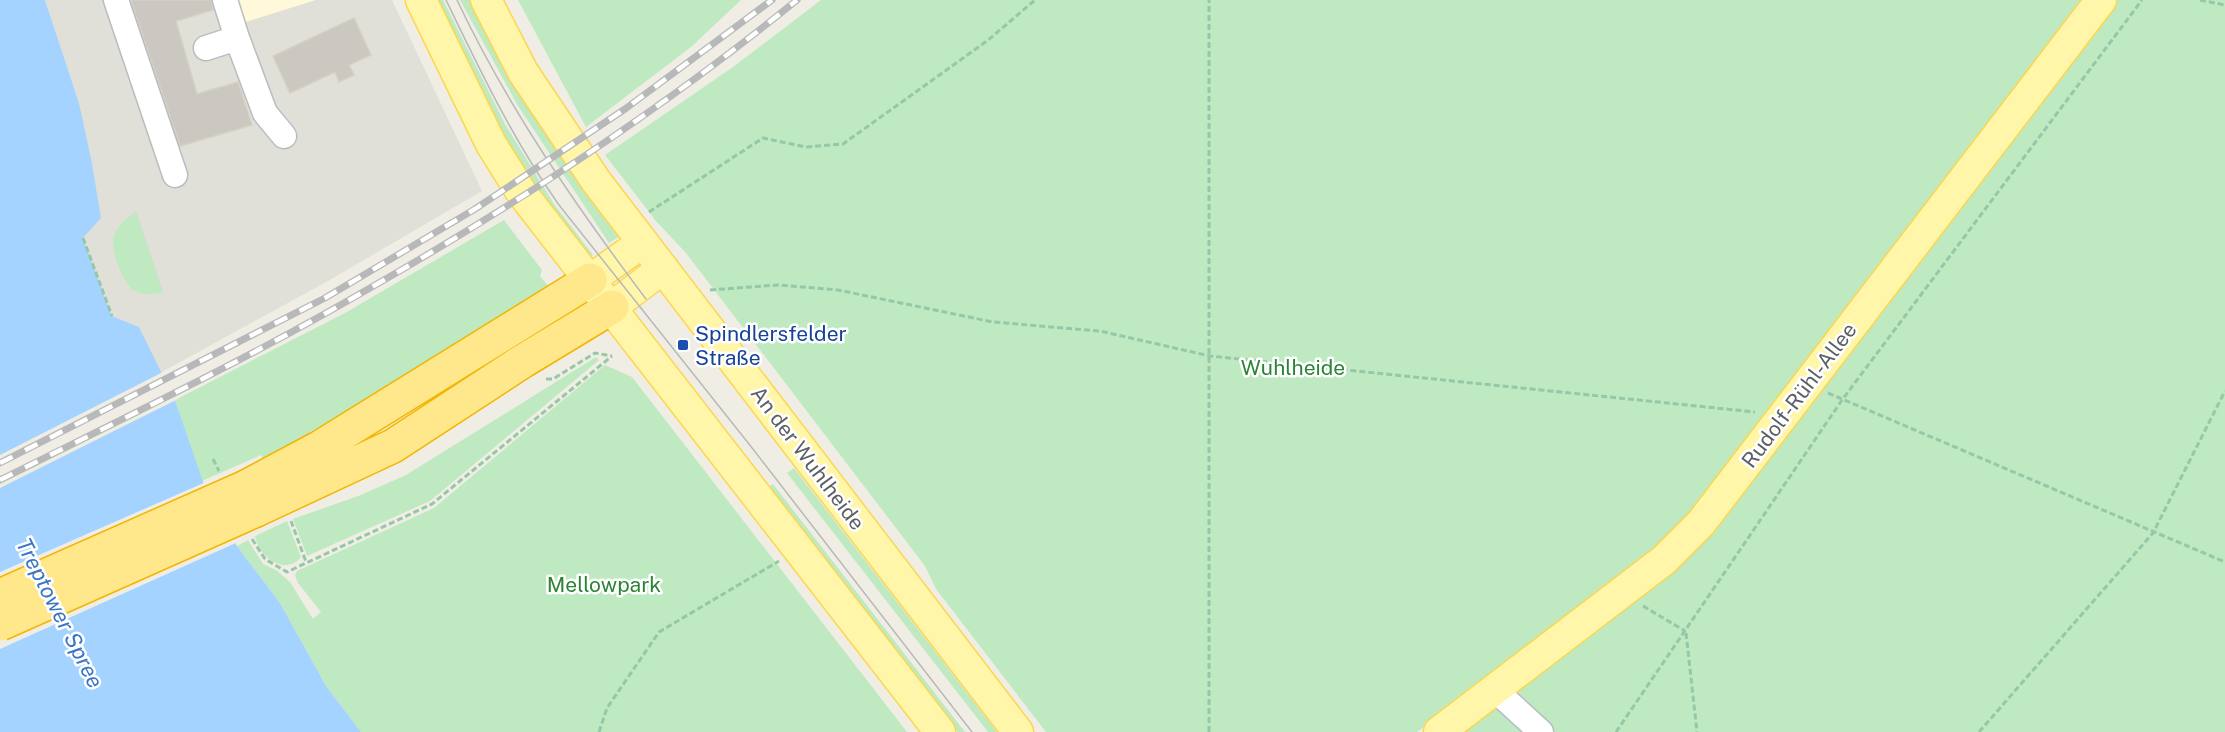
<svg xmlns="http://www.w3.org/2000/svg" width="2225" height="732" viewBox="0 0 2225 732" font-family="'Public Sans',sans-serif">
	<style>
		.commercial { fill: #fff8d9 }
		.industrial { fill: #e0dfd8 }
		.green { fill: #bee9c1 }
		.water { fill: #a4d3ff }
		.pier { fill: #f0eee4 }
		.building { fill: #cbc8c1; stroke: #d5d0c2; stroke-width: 1.5 }
		.lines { fill: none; stroke-linecap: round; stroke-linejoin: round }
		.minor-casing { stroke: #b9bcc1; stroke-width: 27 }
		.major-casing { stroke: #fdd650; stroke-width: 33 }
		.highway-casing { stroke: #f3b500; stroke-width: 36 }
		.path { stroke: #95c8a7; stroke-width: 3; stroke-dasharray: 6 3; stroke-linecap: butt }
		.minor { stroke: #fff; stroke-width: 24 }
		.major { stroke: #fff6a9; stroke-width: 30 }
		.highway { stroke: #ffe88b; stroke-width: 33 }
		.tram { stroke: #b7b8b9; stroke-width: 1.5 }
		.rail-casing { stroke: #b7b8b9; stroke-width: 7 }
		.rail { stroke: #fff; stroke-width: 4.5; stroke-dasharray: 14; stroke-linecap: butt }
		.highway-bridge-casing { stroke: #f3b500; stroke-width: 36; stroke-linecap: butt }
		.highway-bridge { stroke: #ffe88b; stroke-width: 33 }
		.transit-dot { fill: #1a4fb4; stroke: #fff; stroke-width: 2 }
		.labels { text-anchor: middle; dominant-baseline: central; stroke-width: 5; stroke-linejoin: round; paint-order: stroke }
		.transit-label { font-size: 21px; fill: #164399; stroke: #fff; text-anchor: start }
		.park-label { font-size: 21px; fill: #2d8336; stroke: #fff }
		.street-label { font-size: 21px; fill: #5c6066; stroke: #fff }
		.water-label { font-size: 22px; font-style: italic; fill: #3a76c4; stroke: #fff }
	</style>
	<rect width="100%" height="100%" fill="#f0eee4"/>
	<path class="commercial" d="M236,0H316L243,23Z"/>
	<path class="industrial" d="M45,0H236L243,23L316,0H392L482,191L328,281L160,373L139,327L112,316L83,238L101,218L92,163L79,103Z"/>
	<path class="green" d="M435,0H443L505,124L554,204L593,255L588,257L545,202L496,122Z
		M460,0H473L620,236L609,243L518,106Z
		M518,0H741L691,47L586,127Z
		M821,0H2087L1696,512L1633,573L1417,732H1046L936,589L925,566L686,253L656,221L605,155L733,67Z
		M2113,0H2225V732H1457L1651,584Z
		M136,211L163,292C153,294 145,296 135,291C124,286 109,248 114,236C117,226 128,218 136,211Z
		M504,220L542,270L540,276L550,288L264,460L261,455L202,481L175,400L345,313Z
		M596,357L599,360L430,501L307,556L293,519L361,495L406,475Z
		M605,365L632,377L907,732H361L326,686L280,603L237,546L248,540L263,564L276,570L290,582L313,619L321,612L298,583L295,575L297,571L434,508Z
		M794,468L997,732H988L787,473Z
		M773,484L965,732H958L943,719L766,490Z
		M287,521L301,557C285,577 258,556 255,536Z"/>
	<path class="water" d="M0,0H45L79,103L92,163L101,218L83,238L112,316L139,327L175,400L215,517L228,530L237,546L280,603L326,686L361,732H0Z"/>
	<path class="pier" d="M163,372L178,399L0,488V455Z
		M206,482L217,516L231,528L238,542L0,649V572Z"/>
	<path class="building" d="M131,0H211L213,10L176,21L197,94L238,82L252,125L180,146Z
		M354,18L371,55L349,65L354,75L339,82L335,72L290,93L273,56Z"/>
	<g class="lines">
		<g class="minor-casing">
			<path id="minor" d="M116,0L175,175
				M225,0L237,38
				M206,48L237,38L265,113L284,136
				M1495,690L1541,732"/>
		</g>
		<g class="major-casing">
			<path id="major" d="M421,0L491,144L521,192L940,732
				M486,0L523,72L596,181L1018,732
				M590,280L643,242
				M612,307L663,268
				M1439,732L1664,560L1701,523L2101,0"/>
		</g>
		<g class="highway-casing">
			<path id="highway" d="M246,487L319,448L590,280
				M256,510L393,446L523,361L612,307"/>
		</g>
		<path class="path" d="M2200,0L2225,5
			M649,212L763,138L806,147L843,144L987,41L1035,0
			M83,238L112,316
			M710,290L778,285L838,290L993,322L1100,331L1210,356L1755,412
			M546,379H553L595,353L612,356
			M1828,393L2225,562
			M213,459L219,471
			M291,521L306,562
			M252,539L265,559L287,572L432,504L612,356
			M1643,606L1685,631
			M1686,633L1697,732
			M599,732L607,708L659,632L779,561
			M1209,732V0
			M1616,732L1842,400L2142,0
			M1979,732L2153,533L2225,391"/>
		<use href="#minor" class="minor"/>
		<use href="#major" class="major"/>
		<use href="#highway" class="highway"/>
		<path class="tram" d="M446,0C481,72 513,140 559,205L749,444L972,732
			M457,0C507,106 575,205 646,299"/>
		<g class="rail-casing">
			<path id="rail" d="M0,463L325,298L475,209L625,109L772,0
				M0,480C124,418 250,358 370,288C519,203 664,108 797,0"/>
		</g>
		<use href="#rail" class="rail"/>
		<g class="highway-bridge-casing">
			<path id="highway-bridge" d="M0,596L246,487
				M0,624L256,510"/>
		</g>
		<use href="#highway-bridge" class="highway-bridge"/>
	</g>
	<rect class="transit-dot" x="677" y="339" width="12" height="12" rx="3"/>
	<g class="labels">
		<g class="transit-label">
			<text x="695" y="333">Spindlersfelder<tspan x="695" dy="24">Straße</tspan></text>
		</g>
		<g class="park-label">
			<text x="1293" y="367">Wuhlheide</text>
			<text x="604" y="584">Mellowpark</text>
		</g>
		<g class="street-label">
			<text transform="translate(1799 395) rotate(-53)">Rudolf-Rühl-Allee</text>
			<text transform="translate(808 458) rotate(53)">An der Wuhlheide</text>
		</g>
		<g class="water-label">
			<text transform="translate(60 613) rotate(63)">Treptower Spree</text>
		</g>
	</g>
</svg>
